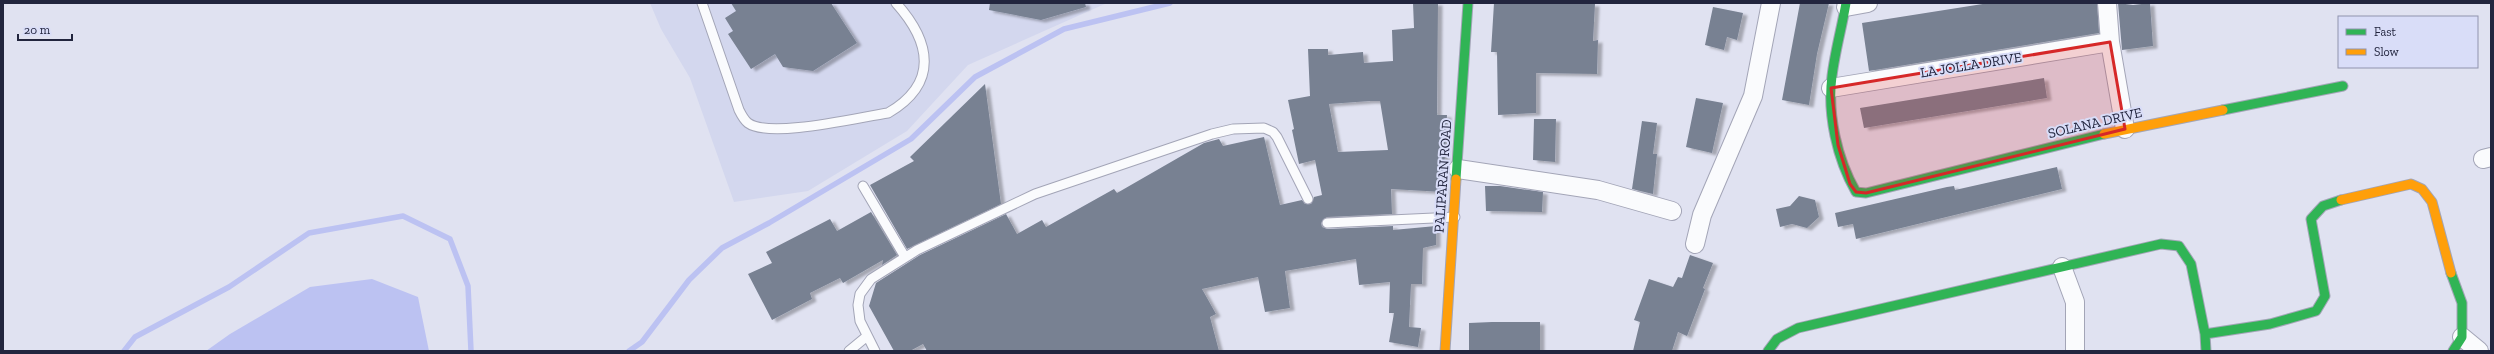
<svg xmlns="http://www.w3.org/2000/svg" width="2494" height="354" viewBox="0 0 2494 354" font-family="'Zilla Slab',serif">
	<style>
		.built { fill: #d3d7ee }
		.water { fill: #bcc2f2 }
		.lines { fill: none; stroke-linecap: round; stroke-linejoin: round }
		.stream { stroke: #bcc2f2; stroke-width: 5.5 }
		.building { fill: #788192; fill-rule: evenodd; filter: url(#shadow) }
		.lane-casing { stroke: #a3a5b7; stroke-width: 11 }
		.street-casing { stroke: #a3a5b7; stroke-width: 20 }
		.fast-casing { stroke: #a3a5b7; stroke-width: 11 }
		.slow-casing { stroke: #a3a5b7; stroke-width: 11 }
		.lane { stroke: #fafbfd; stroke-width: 9 }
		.street { stroke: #fafbfd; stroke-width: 18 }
		.fast { stroke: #30b455; stroke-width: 9 }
		.slow { stroke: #ff9f0a; stroke-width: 9 }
		.marked { fill: #d62828; fill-opacity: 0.2; stroke: #d62828; stroke-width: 3; stroke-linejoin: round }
		.labels { text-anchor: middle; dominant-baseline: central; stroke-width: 4; stroke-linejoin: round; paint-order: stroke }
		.street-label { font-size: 14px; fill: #22253e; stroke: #d9ddf8 }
	</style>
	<defs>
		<filter id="shadow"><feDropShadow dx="4.5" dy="2.5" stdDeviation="1" flood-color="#0004"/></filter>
	</defs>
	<rect width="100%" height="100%" fill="#e0e2f1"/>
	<path class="built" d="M650,3H1107L968,65L907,131L808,191L734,202L690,78L661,29Z"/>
	<path class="water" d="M372,279L418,297L429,351H206L230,334L310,287Z"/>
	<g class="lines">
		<path class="stream" d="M124,351L135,337L229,287L309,233L403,216L450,239L468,286L471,351
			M629,351L642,342L689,280L722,248L769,223L911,139L975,77L1064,29L1170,3"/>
	</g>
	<path class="building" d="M731,3H831L857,43L813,71L783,67L775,54L751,69L728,34L733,31L725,18L736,11Z
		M990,3H1085L1086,7L1041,20L989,10Z
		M1413,3H1438L1437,115H1447L1443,192L1391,189L1392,214L1327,217L1321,223L1322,227L1327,229L1393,226V230L1436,226V245L1423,248L1422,284H1411L1409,327L1421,328L1418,347L1389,342L1394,313H1389L1390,282L1359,285L1356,259L1285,271L1290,308L1265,312L1258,277L1202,289L1216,314L1210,317L1219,351H927L923,344L910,351H894L869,306L876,283L920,255L1006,214L1017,234L1042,220L1046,227L1114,189L1117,193L1204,143L1219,139L1223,146L1264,137L1280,205L1302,200L1305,204H1311L1314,197L1322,195L1315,160L1299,164L1292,130L1294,129L1288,100L1310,96L1308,49H1328V55L1363,52L1364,63L1393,61L1392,30L1414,28ZM1370,101H1380L1388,150L1338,152L1329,104Z
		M1494,3L1595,4L1593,41L1598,40L1597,74L1536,73V113L1498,115L1497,52H1491Z
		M1800,3H1829L1817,54L1809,105L1782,100Z
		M1989,3H2097L2099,33L1869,71L1862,23Z
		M2118,3L2133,5L2150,3L2153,46L2122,50Z
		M1713,7L1743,13L1737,40L1727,37L1724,50L1705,45Z
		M2044,78L2047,98L1864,128L1860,108Z
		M985,84L1001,204L907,249L870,185L914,161L910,157Z
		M1696,98L1723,103L1712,153L1686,147Z
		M1534,119H1556L1555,162L1533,160Z
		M1642,121L1657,123L1653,154H1657L1653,194L1632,189Z
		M2057,167L2062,189L1856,239L1853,224L1838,227L1835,213L1947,187L1954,186L1955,190Z
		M1485,186H1500L1543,192L1542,212L1486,211Z
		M1799,196L1815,200L1819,217L1807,228L1792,224L1780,227L1776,209L1790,206Z
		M871,212L897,255L882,265L883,260L843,283L840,278L810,293L812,299L772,320L748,274L772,263L766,252L830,219L837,231Z
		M1690,255L1713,263L1703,288L1705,289L1687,336L1678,332L1672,351H1633L1640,322L1634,320L1649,279L1673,287L1678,277L1682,278Z
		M1492,322H1540V351H1469V323Z"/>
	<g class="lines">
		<g class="lane-casing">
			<path id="lane" d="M702,3L739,110C741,114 744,120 748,123C770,139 860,117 888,113C939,83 931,42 896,3
				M863,186L905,257
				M1327,223L1455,217
				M849,351L866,337
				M875,351L860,321L858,305L860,294L871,279L917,250L1035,194L1212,134L1233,129L1264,128L1273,132L1277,137L1308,199"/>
		</g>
		<g class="street-casing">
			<path id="street" d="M2107,3L2110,42L2125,129
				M1846,7L1868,3
				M1831,88L2110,42
				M2483,159L2491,157
				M1458,169L1598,190L1672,211
				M1695,244L1702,215L1753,96L1771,3
				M2062,267L2075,302V351
				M2462,337L2479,351"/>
		</g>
		<g class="fast-casing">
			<path id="fast" d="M1846,3C1842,27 1835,51 1832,76C1827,114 1837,159 1856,192L1866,193L2104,134
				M2223,110L2343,86
				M1456,179L1468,3
				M2451,273L2462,303V337L2453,351
				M2205,334L2270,324L2316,311L2325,296L2311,219L2323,206L2341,200
				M1768,351L1777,339L1798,328L2161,244L2179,246L2191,264L2205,334L2206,351"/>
		</g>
		<g class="slow-casing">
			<path id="slow" d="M2104,134L2223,110
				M2341,200L2411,184L2422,189L2432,202L2451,273
				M1445,351L1456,179"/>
		</g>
		<use href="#lane" class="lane"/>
		<use href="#street" class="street"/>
		<use href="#fast" class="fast"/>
		<use href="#slow" class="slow"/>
	</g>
	<path class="marked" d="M2110,42L2125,129L1866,193L1856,192L1850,184L1838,145L1831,88Z"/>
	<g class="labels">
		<g class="street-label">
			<text transform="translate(1971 65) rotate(-9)">LA JOLLA DRIVE</text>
			<text transform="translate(2095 123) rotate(-13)">SOLANA DRIVE</text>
			<text transform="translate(1443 176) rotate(-86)">PALIPARAN ROAD</text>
		</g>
	</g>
	<rect width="2494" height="354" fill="none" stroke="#22253e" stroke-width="8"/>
	<rect x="2338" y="16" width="140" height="52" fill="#d9ddf8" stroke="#9093ae"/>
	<rect x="2346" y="29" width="20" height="6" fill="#30b455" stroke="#9093ae"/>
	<text x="2374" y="36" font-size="12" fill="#22253e">Fast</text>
	<rect x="2346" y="49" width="20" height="6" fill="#ff9f0a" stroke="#9093ae"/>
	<text x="2374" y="56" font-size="12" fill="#22253e">Slow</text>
	<path d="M18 34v6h54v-6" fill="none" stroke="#22253e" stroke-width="2"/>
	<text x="24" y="34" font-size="12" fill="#22253e" stroke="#d9ddf8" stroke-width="3" paint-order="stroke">20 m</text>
</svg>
